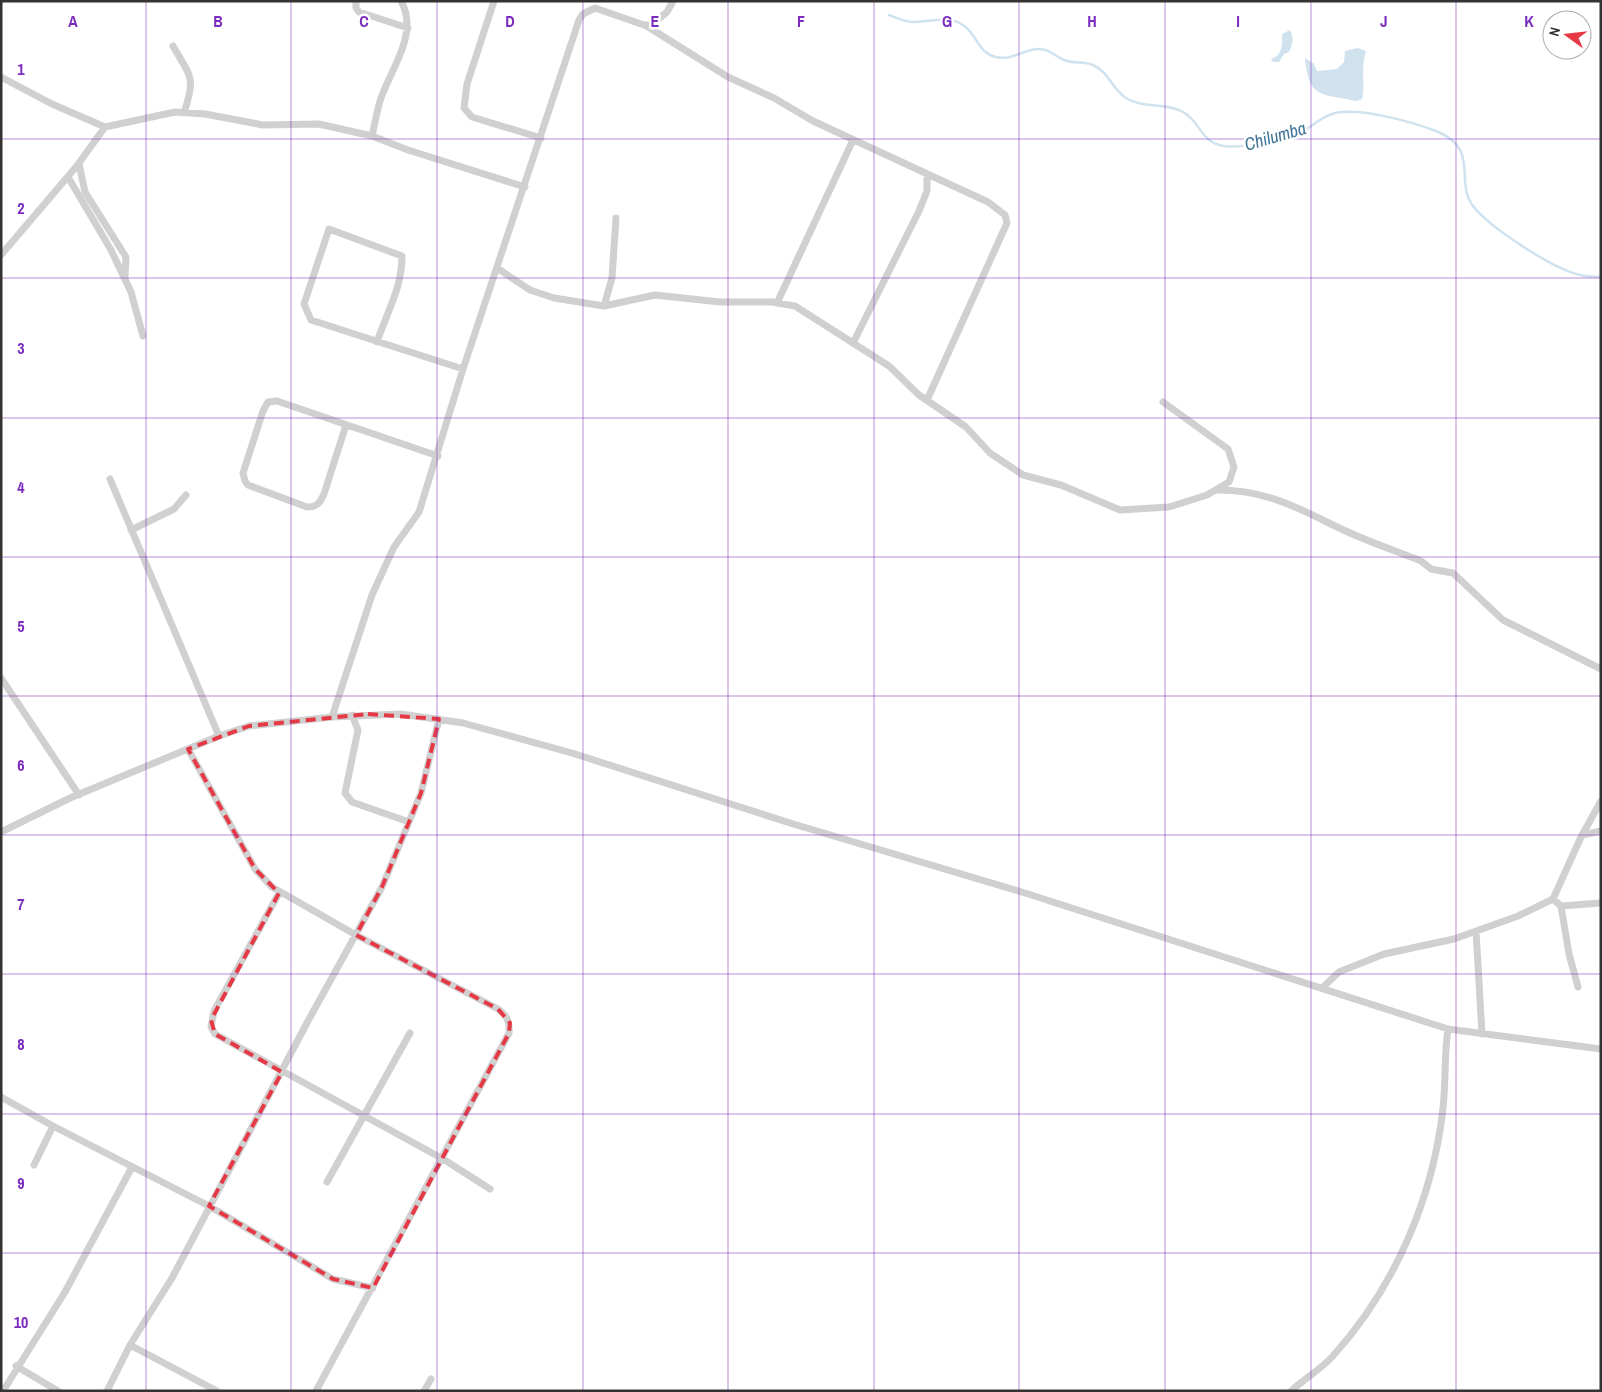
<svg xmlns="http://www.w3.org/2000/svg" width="1602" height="1392" viewBox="0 0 1602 1392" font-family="'Archivo Narrow',sans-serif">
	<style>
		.water { fill: #cfe2ee }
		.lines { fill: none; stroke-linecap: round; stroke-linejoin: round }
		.stream { stroke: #cfe2ee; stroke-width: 2.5 }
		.street { stroke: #d0d0d0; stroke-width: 7 }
		.marked { fill: none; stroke: #e63946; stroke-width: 4; stroke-dasharray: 10 6; stroke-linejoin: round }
		.grid { fill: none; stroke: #7b2cbf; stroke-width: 1; stroke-opacity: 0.55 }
		.labels { text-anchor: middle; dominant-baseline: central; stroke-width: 5; stroke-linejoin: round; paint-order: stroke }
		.water-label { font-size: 18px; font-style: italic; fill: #3f7597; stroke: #fff }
		.grid-label { font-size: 16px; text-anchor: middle; font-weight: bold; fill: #7b2cbf; stroke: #fff; stroke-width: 5; stroke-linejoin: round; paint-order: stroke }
	</style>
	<rect width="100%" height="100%" fill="#fff"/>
	<path class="water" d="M1290,30C1294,38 1293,44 1289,52L1284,54L1279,62H1273L1271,59C1283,55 1282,45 1282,34Z
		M1358,48L1366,51C1360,71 1366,83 1362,99L1356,101C1320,93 1309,99 1305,58L1314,64L1317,71L1337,69L1344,62L1345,51Z"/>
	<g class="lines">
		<path class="stream" d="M889,15C897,18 905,22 913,22C930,22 948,15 963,25C977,34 978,53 996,57C1011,61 1023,50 1037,49C1048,48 1055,56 1064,60C1074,64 1084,61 1093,65C1109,72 1112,89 1126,98C1143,109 1166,102 1183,112C1201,122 1200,142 1224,146C1241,149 1287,139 1303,131C1313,126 1321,117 1332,114C1357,106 1412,122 1436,131C1481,149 1454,181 1473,206C1489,227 1553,269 1580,275C1586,277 1594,276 1601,277"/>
		<path class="street" d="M356,1V8L359,12L408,28
			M494,1L467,84L464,108L472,117L541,138
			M645,25L728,77L774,98L813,121L988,202L1005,215L1007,223L927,400
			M173,46C191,78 196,76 184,113
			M1,77L52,104L105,127L175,112L205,114L263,125L319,124L372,136L408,150L525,187
			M372,136C375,123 377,110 381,98C392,67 419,33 401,1
			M79,164L85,192L126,257L125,276
			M68,177L111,250L131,292L143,336
			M1,255L76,167L105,127
			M497,268L530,290L554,298L604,306L655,295L720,302H772L795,306L889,366L919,395L966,427L990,453L1023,475L1061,485L1120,510L1169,507L1207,495L1229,482L1234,467L1228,449L1163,402
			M777,303L853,140
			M604,306L612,278L616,218
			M377,342C387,312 402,288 402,256L329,229L304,304L311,320L463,369
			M853,343L919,211L927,191V175
			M346,425L324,494C320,503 317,507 307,507L248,485L245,481L243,473L263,411L268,402L277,401L438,456
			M110,479L219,736
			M1218,490C1262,490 1293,505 1331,524C1360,539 1391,549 1421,561L1431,569L1453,573L1503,620L1601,669
			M131,530L174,509L186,495
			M1,678L79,795
			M352,715L358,730L345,793L352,802L409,822
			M332,717L372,595L394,547L419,512L463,369L579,20L583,14L595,8L644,25H651L667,12L673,1
			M188,749L255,869L272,887L356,935L498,1009C507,1016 510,1021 509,1033L316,1391
			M1,832L70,798L219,736L249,726L332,717L401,714L463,723L572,753L790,823L1025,893L1448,1029L1601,1049
			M1582,835L1601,831
			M279,893L214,1011L211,1027L215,1034L443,1159L490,1189
			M1553,899L1561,906L1569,954L1578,987
			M1561,906L1601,903
			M1476,931L1482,1034
			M1322,988L1339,972L1384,954L1454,939L1518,916L1553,899L1581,837L1601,801
			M1,1097L53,1126L209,1206L333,1279L373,1288
			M34,1165L53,1126
			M327,1182L410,1033
			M130,1345L217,1391
			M16,1366L58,1391
			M3,1391L65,1292L132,1167
			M107,1391L130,1345L172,1278L308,1021L382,887L421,793L439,719
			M424,1391L431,1379
			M1291,1391C1304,1379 1320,1370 1332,1357C1394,1289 1433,1199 1443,1108C1446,1082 1444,1055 1448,1029"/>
	</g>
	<path class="marked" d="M368,714L439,719L421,793L382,887L356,935L498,1009L510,1023L509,1033L373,1288L333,1279L209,1206L282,1072L215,1034L211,1020L279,893L255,869L188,749L249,726Z"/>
	<path class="grid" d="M146,1V1391M291,1V1391M437,1V1391M583,1V1391M728,1V1391M874,1V1391M1019,1V1391M1165,1V1391M1311,1V1391M1456,1V1391M1,139H1601M1,278H1601M1,418H1601M1,557H1601M1,696H1601M1,835H1601M1,974H1601M1,1114H1601M1,1253H1601"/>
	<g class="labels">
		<g class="water-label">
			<text transform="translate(1275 136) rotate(-16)">Chilumba</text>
		</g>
	</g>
	<g class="grid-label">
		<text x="73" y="27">A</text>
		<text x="218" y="27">B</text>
		<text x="364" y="27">C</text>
		<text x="510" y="27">D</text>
		<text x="655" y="27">E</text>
		<text x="801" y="27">F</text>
		<text x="947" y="27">G</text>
		<text x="1092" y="27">H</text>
		<text x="1238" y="27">I</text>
		<text x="1384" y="27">J</text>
		<text x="1529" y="27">K</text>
		<text x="21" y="75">1</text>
		<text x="21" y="214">2</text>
		<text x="21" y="354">3</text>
		<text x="21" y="493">4</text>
		<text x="21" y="632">5</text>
		<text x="21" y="771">6</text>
		<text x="21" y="910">7</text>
		<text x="21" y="1050">8</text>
		<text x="21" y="1189">9</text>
		<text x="21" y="1328">10</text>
	</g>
	<rect width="1602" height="1392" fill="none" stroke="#333333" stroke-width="5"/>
	<g transform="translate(1567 35) rotate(285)"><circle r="24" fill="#ffffff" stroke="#adadad"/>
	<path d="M0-4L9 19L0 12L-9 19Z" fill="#e63946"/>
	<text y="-8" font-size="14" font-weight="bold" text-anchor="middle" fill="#333333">N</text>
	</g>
</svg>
